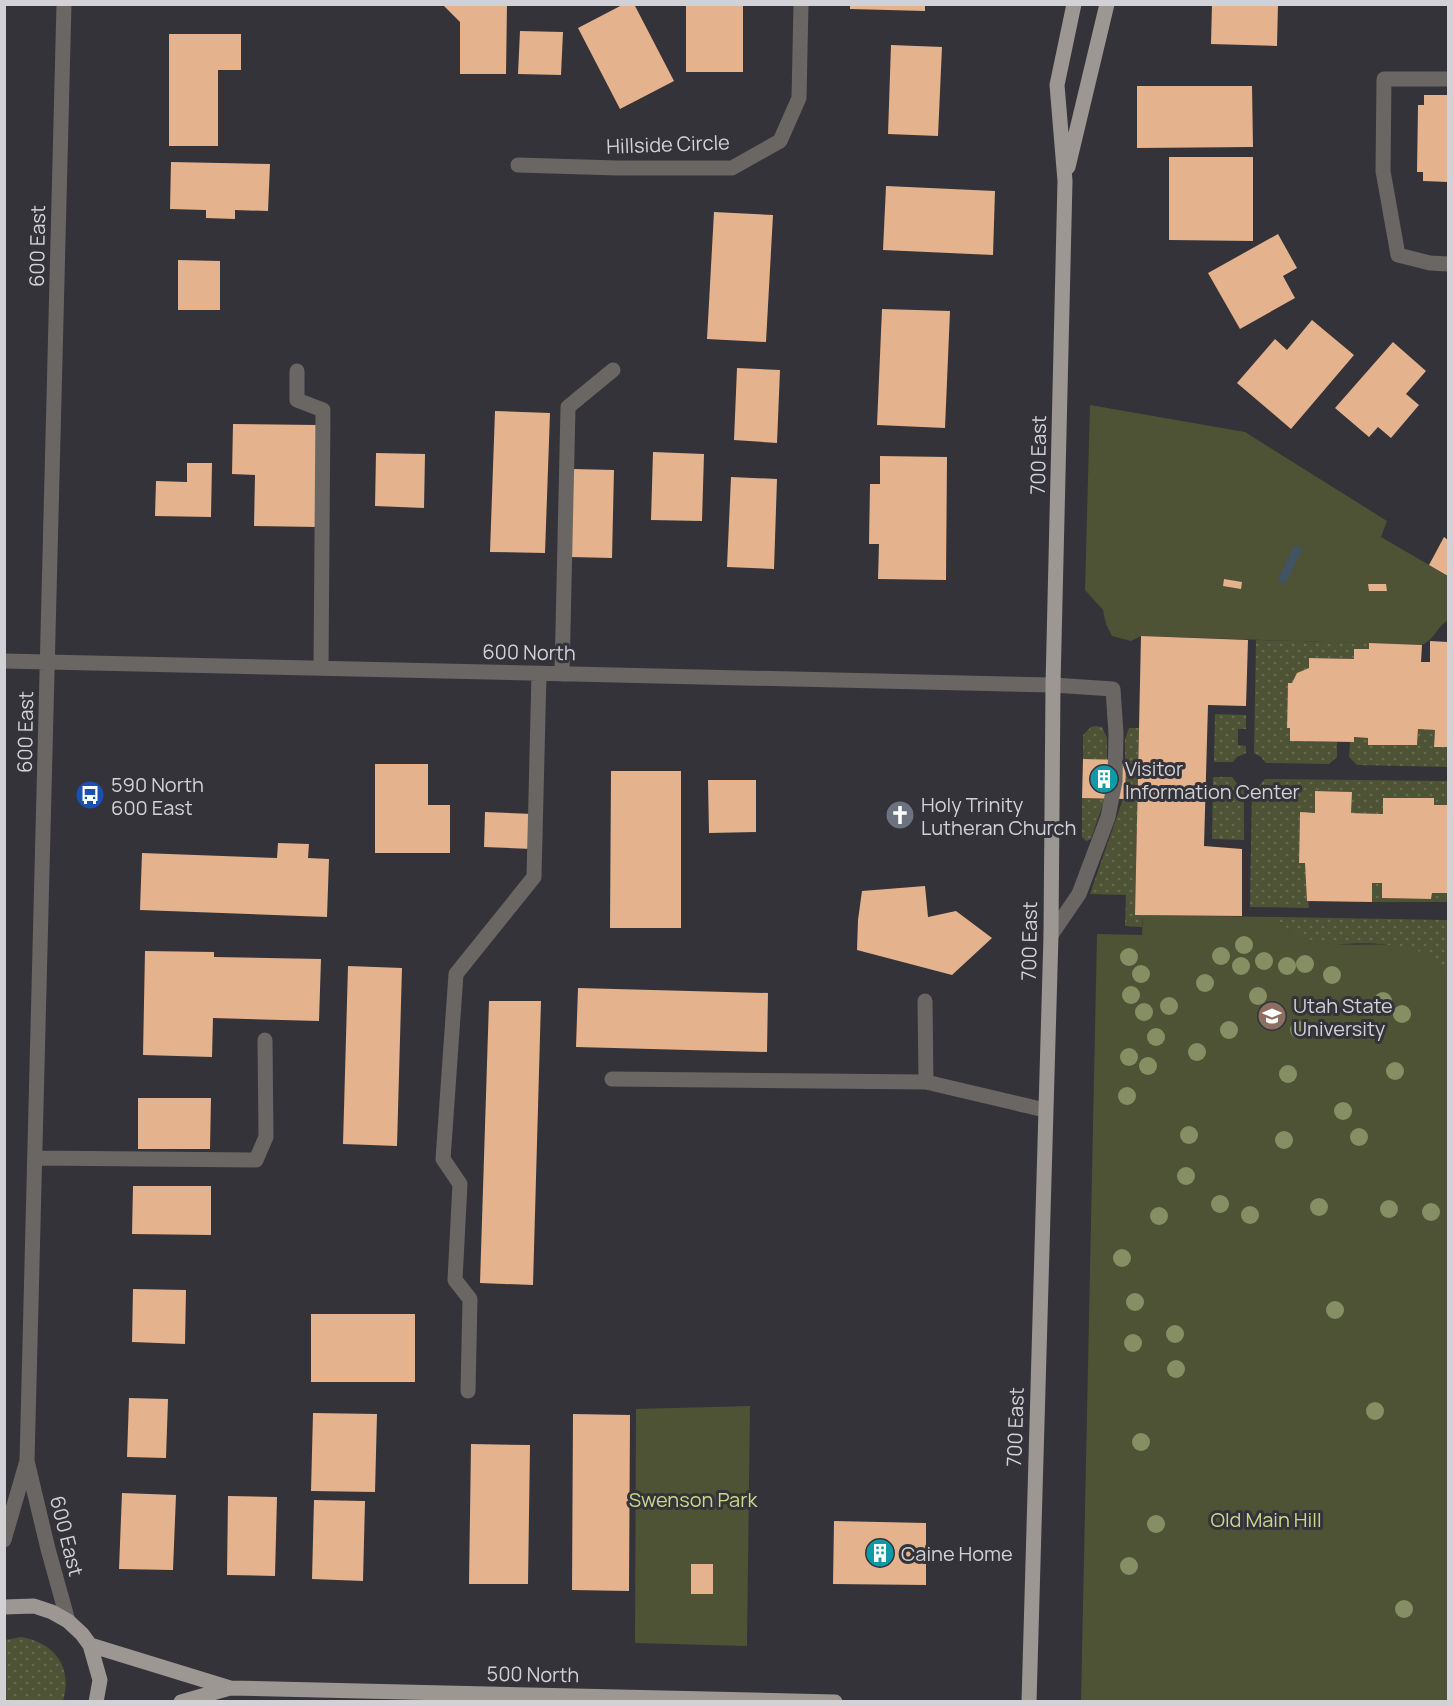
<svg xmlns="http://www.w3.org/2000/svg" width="1453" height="1706" viewBox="0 0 1453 1706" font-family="Manrope,sans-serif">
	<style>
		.grass { fill: url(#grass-dots) }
		.green { fill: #4e5335 }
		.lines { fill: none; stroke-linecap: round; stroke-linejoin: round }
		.stream { stroke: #405461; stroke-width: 9 }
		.building { fill: #e4b28c }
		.minor { stroke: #696664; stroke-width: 15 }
		.major { stroke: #9c9792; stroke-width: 15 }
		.tree { fill: #868e63 }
		.labels { text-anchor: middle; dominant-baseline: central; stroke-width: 6; stroke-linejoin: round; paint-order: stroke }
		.street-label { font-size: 20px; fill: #d2d1d5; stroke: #343339 }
		.poi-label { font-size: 20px; fill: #d2d1d5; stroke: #343339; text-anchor: start }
		.park-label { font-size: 20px; fill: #cad885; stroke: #343339 }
	</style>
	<defs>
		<pattern id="grass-dots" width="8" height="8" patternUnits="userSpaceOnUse" patternTransform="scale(1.5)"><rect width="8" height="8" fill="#4e5335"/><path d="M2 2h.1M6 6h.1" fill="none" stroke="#676b51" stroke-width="1.8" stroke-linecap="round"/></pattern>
	</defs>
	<rect width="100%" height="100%" fill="#343339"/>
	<path class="grass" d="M1256,640L1369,643V649H1354V659L1310,658L1309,668L1298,673L1292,683L1288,684L1287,727L1290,728V741L1337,742V757L1329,764L1266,763L1261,757L1254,753Z
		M1215,714L1246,715V729H1238V745L1246,746V753L1237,757L1233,762H1214Z
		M1096,726L1102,727L1107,738V760L1083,759V735L1091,727Z
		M1129,728H1139L1135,914L1143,915L1142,927L1125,926L1126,895L1090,894L1123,799H1125V739Z
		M1418,729L1435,730L1434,747H1448V767L1357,765L1349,757L1350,742H1354V737L1368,738V745H1417Z
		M1213,777H1232L1238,785L1244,788V840L1212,839Z
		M1265,779L1448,781V805H1434V798H1384L1383,814L1351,813V792L1316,791L1315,813H1300L1299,862L1305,863L1309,908L1250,907L1252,788L1260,785Z
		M1082,798H1105L1091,839L1086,841L1082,837Z
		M1372,883H1382V898L1431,899L1432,893H1447V883H1448V902H1372Z
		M1280,917L1447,920L1448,976C1436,960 1433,960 1414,954C1405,951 1396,946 1387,945C1345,938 1317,957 1280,922Z
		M21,1637C55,1643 73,1667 63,1701H5V1640Z"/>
	<path class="green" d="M1090,405L1245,432L1387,521L1381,537L1448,576V620C1436,628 1434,640 1422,645L1141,636L1131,641L1112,636L1106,624L1103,610L1085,590Z
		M1143,915L1280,917V922C1327,966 1392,925 1437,962C1441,965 1445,971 1448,976V1701L1081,1702L1097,934L1142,935Z
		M750,1406L747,1646L635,1643L636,1409Z"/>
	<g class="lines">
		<path class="stream" d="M1283,579L1297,550"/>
	</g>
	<path class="building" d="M442,4H507L506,74H460V22Z
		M624,4H634L674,81L620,109L578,28Z
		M686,4H743V72H686Z
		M850,4H925V11L850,9Z
		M1212,4H1278L1277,46L1211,44Z
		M520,31L563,32L561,75L518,74Z
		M169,34H241V70H218V146H169Z
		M891,45L942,47L938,136L888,134Z
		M1137,86H1252L1253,147L1137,148Z
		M1424,95H1448V182L1423,181V172H1417L1418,105H1424Z
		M1169,157H1253V241L1169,240Z
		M171,162L270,164L268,211L235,210V219L206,218V210L170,209Z
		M886,186L995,191L993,255L883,250Z
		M714,212L773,215L766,342L707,339Z
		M1278,234L1297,268L1283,276L1295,298L1240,329L1208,273Z
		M178,260L220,261V310H178Z
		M882,309L950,311L945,428L877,425Z
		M1312,320L1354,355L1291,429L1237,383L1275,339L1287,350Z
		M1393,342L1426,371L1406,394L1419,405L1391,438L1378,427L1369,437L1335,408Z
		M737,368L780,370L777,443L734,440Z
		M495,411L550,413L545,553L490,552Z
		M233,424L318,425L317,527L254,526L255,475L232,474Z
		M653,452L704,454L702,521L651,520Z
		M376,453L425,454L424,508L375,506Z
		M880,456L947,457L946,580L878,579L879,544H869L870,484H880Z
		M187,463H212L211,517L155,516L156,481L187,482Z
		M573,469L614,470L612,558L571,557Z
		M731,477L777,479L774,569L727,567Z
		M1444,537L1448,540V576L1429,565Z
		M1224,579L1242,582L1241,589L1223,586Z
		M1368,584H1386L1387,591H1369Z
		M1141,636L1248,640L1246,706L1208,705L1204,846L1242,849V916L1135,915Z
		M1430,641L1448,642V747H1434L1435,730L1418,729L1417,745H1368V738L1354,737V742L1290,741V728H1287L1288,683H1292L1297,673L1309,668V658L1354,659V649H1369V643L1422,645L1421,662H1430Z
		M1083,759L1126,760L1125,799L1082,798Z
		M375,764H428V805H450V853H375Z
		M611,771H681V928H610Z
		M708,780H756V832L709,833Z
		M1315,791L1352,792L1351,813L1383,814V798H1434V805H1448V883H1447V893H1432L1431,899L1382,898V883H1372V902L1307,901L1305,863H1299L1300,812L1315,813Z
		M485,812L533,814L531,849L484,847Z
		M278,843L309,844L308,858L329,859L327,917L140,910L142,853L277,858Z
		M925,886L928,917L956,911L992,938L952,975L857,950L858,920L862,891Z
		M145,951L214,952V957L321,959L319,1021L213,1018L212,1057L143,1055Z
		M348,966L402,968L397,1146L343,1144Z
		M578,988L768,993L767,1052L576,1047Z
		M489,1001H541L533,1285L480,1283Z
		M138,1098H211L210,1149H138Z
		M133,1186H211V1235L132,1234Z
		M133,1289L186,1290L185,1344L132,1342Z
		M311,1314H415V1382H311Z
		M129,1398L168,1399L166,1458L127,1457Z
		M313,1413L377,1414L375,1492L311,1491Z
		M573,1414L630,1415L629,1591L572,1590Z
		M471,1444L530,1445L528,1584H469Z
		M122,1493L176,1495L173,1570L119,1569Z
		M228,1496L277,1497L275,1576L227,1575Z
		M314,1500L365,1501L363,1581L312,1579Z
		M834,1521L926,1523V1585L833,1584Z
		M691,1564H713V1594H691Z"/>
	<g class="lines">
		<path class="minor" d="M64,4L27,1461L48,1549L68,1621
			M1448,79H1384L1383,171L1398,255L1430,263L1448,264
			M518,165L617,168H732L780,141L799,98L801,4
			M297,371V400L323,410L321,668
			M4,661L1053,685L1113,689L1116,734L1115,781L1108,817L1079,894L1051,935
			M562,674L568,407L613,370
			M925,1001L926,1082
			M612,1079L926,1082L1045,1110
			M35,1158L256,1160L266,1137L265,1040
			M468,1391L470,1299L455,1280L460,1184L443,1159L456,974L534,877L539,674
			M4,1540L26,1464"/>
		<path class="major" d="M1068,167L1107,4
			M4,1607L34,1606L52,1612L68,1621L82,1634L90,1645L100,1680L96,1702
			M90,1645L230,1688L835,1702
			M181,1702L230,1688
			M1029,1702L1051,935L1053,685L1065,181L1057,85L1074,4"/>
	</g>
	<g class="tree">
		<circle cx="1244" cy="945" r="9"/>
		<circle cx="1221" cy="956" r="9"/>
		<circle cx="1129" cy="957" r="9"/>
		<circle cx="1264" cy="961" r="9"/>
		<circle cx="1305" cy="964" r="9"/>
		<circle cx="1241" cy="966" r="9"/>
		<circle cx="1287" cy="966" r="9"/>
		<circle cx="1141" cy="974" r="9"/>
		<circle cx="1332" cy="975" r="9"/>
		<circle cx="1205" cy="983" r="9"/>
		<circle cx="1131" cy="995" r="9"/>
		<circle cx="1258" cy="996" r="9"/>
		<circle cx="1383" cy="1001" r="9"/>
		<circle cx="1169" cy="1006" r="9"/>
		<circle cx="1144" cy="1012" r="9"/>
		<circle cx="1402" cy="1014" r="9"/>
		<circle cx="1229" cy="1030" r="9"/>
		<circle cx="1299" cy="1030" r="9"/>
		<circle cx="1156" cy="1037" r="9"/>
		<circle cx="1197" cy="1052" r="9"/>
		<circle cx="1129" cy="1057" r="9"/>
		<circle cx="1148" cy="1066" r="9"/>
		<circle cx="1395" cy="1071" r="9"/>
		<circle cx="1288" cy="1074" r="9"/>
		<circle cx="1127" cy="1096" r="9"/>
		<circle cx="1343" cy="1111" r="9"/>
		<circle cx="1189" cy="1135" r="9"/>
		<circle cx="1359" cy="1137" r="9"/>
		<circle cx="1284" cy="1140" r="9"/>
		<circle cx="1186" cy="1176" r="9"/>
		<circle cx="1220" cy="1204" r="9"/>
		<circle cx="1319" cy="1207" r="9"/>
		<circle cx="1389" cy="1209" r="9"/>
		<circle cx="1431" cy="1212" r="9"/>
		<circle cx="1250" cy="1215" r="9"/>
		<circle cx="1159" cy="1216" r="9"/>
		<circle cx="1122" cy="1258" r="9"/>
		<circle cx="1135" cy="1302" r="9"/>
		<circle cx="1335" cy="1310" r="9"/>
		<circle cx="1175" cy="1334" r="9"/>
		<circle cx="1133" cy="1343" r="9"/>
		<circle cx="1176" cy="1369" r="9"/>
		<circle cx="1375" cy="1411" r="9"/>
		<circle cx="1141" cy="1442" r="9"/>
		<circle cx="1156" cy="1524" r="9"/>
		<circle cx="1129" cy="1566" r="9"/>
		<circle cx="1404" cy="1609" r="9"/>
	</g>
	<defs>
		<g id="building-disc" transform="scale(1.5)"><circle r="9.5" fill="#0f9aa8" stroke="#343339"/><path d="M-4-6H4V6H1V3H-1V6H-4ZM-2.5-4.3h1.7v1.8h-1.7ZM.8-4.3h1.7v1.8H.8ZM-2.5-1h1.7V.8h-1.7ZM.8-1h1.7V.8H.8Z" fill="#fff"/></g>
		<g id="bus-disc" transform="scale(1.5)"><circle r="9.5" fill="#1a4fb4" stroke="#343339"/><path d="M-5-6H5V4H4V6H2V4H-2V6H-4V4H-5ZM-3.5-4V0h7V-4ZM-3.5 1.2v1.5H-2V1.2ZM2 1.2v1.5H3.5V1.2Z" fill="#fff"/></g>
		<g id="church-disc" transform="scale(1.5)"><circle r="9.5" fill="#6b7280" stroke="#343339"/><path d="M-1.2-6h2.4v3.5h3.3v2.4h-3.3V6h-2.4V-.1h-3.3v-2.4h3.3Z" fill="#fff"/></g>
		<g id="university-disc" transform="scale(1.5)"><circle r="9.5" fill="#8d6e63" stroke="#343339"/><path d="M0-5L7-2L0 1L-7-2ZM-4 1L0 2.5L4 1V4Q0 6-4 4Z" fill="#fff"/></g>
	</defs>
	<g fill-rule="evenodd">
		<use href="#building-disc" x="1104" y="779"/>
		<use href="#bus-disc" x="90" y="795"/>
		<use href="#church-disc" x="900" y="815"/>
		<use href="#university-disc" x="1272" y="1016"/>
		<use href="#building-disc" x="880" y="1553"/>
	</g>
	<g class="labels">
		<g class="street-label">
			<text transform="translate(668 144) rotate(-2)">Hillside Circle</text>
			<text transform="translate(37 246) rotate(-89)">600 East</text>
			<text transform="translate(1038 455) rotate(-89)">700 East</text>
			<text transform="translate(529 652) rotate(1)">600 North</text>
			<text transform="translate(25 732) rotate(-89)">600 East</text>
			<text transform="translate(1029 941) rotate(-89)">700 East</text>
			<text transform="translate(1015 1427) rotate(-88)">700 East</text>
			<text transform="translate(67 1536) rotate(76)">600 East</text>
			<text transform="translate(533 1674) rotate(1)">500 North</text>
		</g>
		<g class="poi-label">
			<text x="1125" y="768">Visitor<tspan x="1125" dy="23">Information Center</tspan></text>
			<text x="111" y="784">590 North<tspan x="111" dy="23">600 East</tspan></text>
			<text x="921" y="804">Holy Trinity<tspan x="921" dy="23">Lutheran Church</tspan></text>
			<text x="1293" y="1005">Utah State<tspan x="1293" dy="23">University</tspan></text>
			<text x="901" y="1553">Caine Home</text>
		</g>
		<g class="park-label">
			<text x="693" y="1499">Swenson Park</text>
			<text x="1266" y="1519">Old Main Hill</text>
		</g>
	</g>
	<rect width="1453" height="1706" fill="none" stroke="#d2d1d5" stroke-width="12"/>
</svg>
